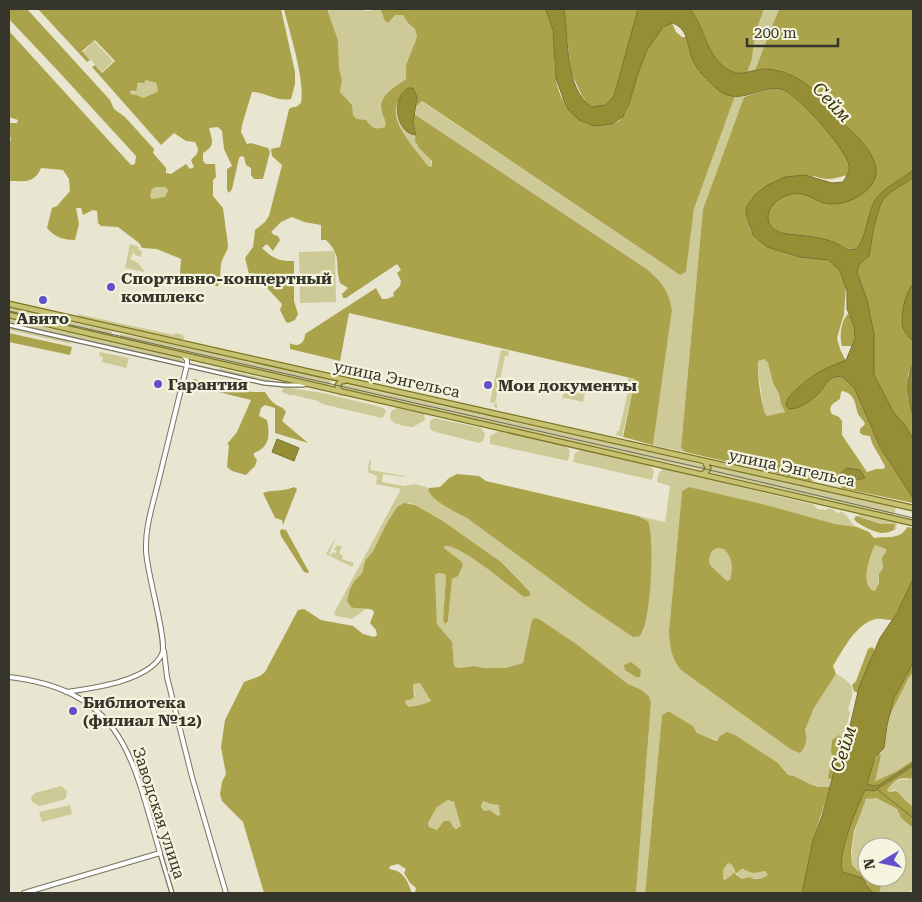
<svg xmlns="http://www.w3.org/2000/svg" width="922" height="902" viewBox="0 0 922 902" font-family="'Roboto Serif',serif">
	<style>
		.green { fill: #ceca97 }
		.forest { fill: #aba34c; fill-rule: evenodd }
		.water { fill: #968e35; stroke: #797332 }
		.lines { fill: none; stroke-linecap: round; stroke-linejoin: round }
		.stream { stroke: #797332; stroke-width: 1 }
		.minor-casing { stroke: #757460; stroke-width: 5.5 }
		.tertiary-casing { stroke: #757460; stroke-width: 6 }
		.primary-casing { stroke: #7c751e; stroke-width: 7 }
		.minor { stroke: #fff; stroke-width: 3 }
		.tertiary { stroke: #fff; stroke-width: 4 }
		.primary { stroke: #c7c173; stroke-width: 4.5 }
		.tram { stroke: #6b6a5d; stroke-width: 1 }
		.poi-dot { fill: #6050c9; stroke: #f5f4de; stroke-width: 2 }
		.labels { text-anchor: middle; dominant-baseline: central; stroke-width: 4.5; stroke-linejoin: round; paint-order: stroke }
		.poi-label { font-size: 16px; font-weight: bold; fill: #35352c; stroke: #f5f4de; text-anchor: start }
		.street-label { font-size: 16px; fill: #35352c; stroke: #f5f4de }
		.water-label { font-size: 18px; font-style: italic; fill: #343009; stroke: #f5f4de }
	</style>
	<rect width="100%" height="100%" fill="#e8e6d0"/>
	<path class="green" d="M327,9H362L364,11H371L372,9H380L382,16L392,17L395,15H403L408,23L415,29L417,37L406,65V79C395,87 377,96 382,112C383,118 387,121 385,127C369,132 371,119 357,119L353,115L351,105L340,92L342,80L339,68L338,40Z
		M764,9H779L755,70L747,73L752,59L755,34Z
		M94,41L113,61L102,72L83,52Z
		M146,80L156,83L158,90L157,92L143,98L137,95L130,94V91L134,92L138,84L144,83Z
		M735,96L744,97L703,209L681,446L685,452L653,445L672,310L648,270L414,114L415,107L421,101L680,275L686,272L694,209Z
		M398,102L397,110L413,135H416V144L430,157L432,165L431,168C418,158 398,129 396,113C395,109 396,105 398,102Z
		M156,187H165L168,190L165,198L152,199L150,197L152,189Z
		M130,244L139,247L138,250L142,251L141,257L135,255L133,250V254L131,256V259H130L138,263L145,272L125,268Z
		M335,251L336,302L300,303L299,252Z
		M9,306L55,319L111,331L112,334L110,335L9,314Z
		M78,314L174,335L175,333L183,335L184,339L181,340L79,318Z
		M9,319L181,358L183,361L180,363L9,325Z
		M9,327L68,340L72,344L9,330Z
		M120,334L174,344L258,362L268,366L329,380L331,383L328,385L120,338Z
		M501,350L509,351L508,356H505L495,403L497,404V408L494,407L495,403L490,402Z
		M100,352L129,358L126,368L102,362L103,357L99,356Z
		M764,359L768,363L773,383L779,394L781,404L785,412C779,413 773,416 767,417L763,407L757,361Z
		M219,368L287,384L263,382L220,372Z
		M628,378L635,379L622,437L616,435L617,431H619L630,383L627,382Z
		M543,380L564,385L562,393L541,389Z
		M567,380L587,385L583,402L565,398L562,400Z
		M343,384L654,453L704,465L706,468L703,470L440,413L342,389L340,386Z
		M283,387L323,393L381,407L386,410L384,416L382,418L322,404L318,401L293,395L292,396L282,392Z
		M398,408L424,414L425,420L413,427C406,426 385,424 391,413C392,409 394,409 398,408Z
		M434,418L481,428L485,434L483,441L479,443L432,431L430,428V421Z
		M499,431L566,447L570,451L568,461L490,444V436Z
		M580,450L650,466L654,471L652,480L573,462L575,453Z
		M371,460L370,470L405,476V477L383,474L382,482L404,486L415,484L429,488L428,491L450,509L467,518L643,633L651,575L648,521L638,516L665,522L670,486L657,482L658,475L662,469H666L815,505V507L818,509L827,510L828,508L835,510V512L840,513V511L844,513L855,527L835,524L689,487L682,491L669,631L807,735L805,730L814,708L836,674C857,685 854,690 848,710L850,712L847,725L850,727L843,739L842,737L832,740L830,780H832L830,787H819L812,785L794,776L788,775L778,763L769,758L697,733L693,726L670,712H667L662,715L645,893H636L651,703L649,696L640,689L628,684L575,643L539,619L535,618L531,627L523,663L505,668H484L474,666L458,668L454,666L447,636L437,624L435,575L438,573L445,574L446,577L443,620L448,621L452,579L461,561L444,548L445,545C458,543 510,587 524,597L527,588L519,582L501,562L443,521L415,505L409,503L397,507L373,551L365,561L362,573L355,580L357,609L367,608L352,619L336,616L334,613L401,489L376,484L377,476L368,472L369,461Z
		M711,466L896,507L894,515L709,472Z
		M863,514L897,522L896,530H894L895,525L881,524L856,516Z
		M337,536L329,554L331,555L333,552L335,554L337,551L334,550L337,545L342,547L339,553L343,556L342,559L354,563L352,567L326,554Z
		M875,545L886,549C887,555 882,561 883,568C876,577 881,583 876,591C859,588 870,555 875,545Z
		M717,548L724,549C733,559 733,567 730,580L727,581L710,565L709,559L712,551Z
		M913,672V760L897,771L874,781L881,756L879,753C889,743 883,732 888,720C894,708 904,682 913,672Z
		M421,683L431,701L429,703C422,703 416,708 409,707L405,703L406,700L415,695L413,686L414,684Z
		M913,770V806C905,802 902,795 894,790L889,792L887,790C893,782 898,778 908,780Z
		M61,786L67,791L66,798L63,800L39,806L32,802L31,797L35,793Z
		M869,798H875L897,809L901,818L913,828V890L906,893H879L876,880L870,877H897V872L902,869L897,863V847H884L879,837L874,845L875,847H867V874L858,871L852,865C850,852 858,802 869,798Z
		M448,800L454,802L461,825L459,828H453L450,821L437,830L429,827L428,823L437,807Z
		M483,801L491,804L499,805L500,807V816H498L490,810L484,811L481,808Z
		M70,805L72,814L42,822L39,812Z
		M728,863L732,865L734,871C745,868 753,873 765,871L768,875C760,881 751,876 742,879L737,874L730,875L726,880H723V870Z"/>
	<path class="forest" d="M9,9H27L110,100L114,109L125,117L154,149L153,153L166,168V173L171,174L186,164L190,169L194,167L191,160L197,154L198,149L195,142L186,141L174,133L161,145L92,67L95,65L102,73L115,61L95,40L82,51L90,60L87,62L38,9H281L295,72V84L291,99C277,102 264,92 252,92L242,125L241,132L247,144L251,143L268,148L270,152L263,179H254L251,175V168L246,165L244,157L241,156L239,158L232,189L229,193L227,190V169L232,166L224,149L222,131L218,127L209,128C212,141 216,145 203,153V161L206,164H215L216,177L213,180V196L223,208L228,245C228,252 224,254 222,261C219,269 222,278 218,286H216L209,281L180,275L181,259L157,249L142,248L139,243L118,227L101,226L98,223L97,211L93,210L83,215L81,208H76L79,224L75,240C64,240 54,237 47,228L52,208L57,206L70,191L69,179L63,170L41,168C34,184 25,181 9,181V148L11,138L9,136V123H17L18,120L9,117V31L131,165L135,164L136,156L59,72L9,19ZM146,80L156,83L158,90L157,92L143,98L137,95L130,94V91H136L138,83H144ZM156,187H165L168,190L165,197L152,199L150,197L152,189Z
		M284,9H327L338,40L339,68L342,80L340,92L352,105L353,115L357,119L366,120C372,128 375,130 385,127C387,121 383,118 382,112C377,96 395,87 406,79V65L417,37L415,29L408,23L403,15H395L388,23L385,21L380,9H546C548,17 552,26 553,34C556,57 552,82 564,102C572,114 581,126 597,124C603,124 613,125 619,121C629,114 631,98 634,86C639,68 651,28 672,23L676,32L682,37H687C689,46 690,56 695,64C703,79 719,93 735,96L694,209L686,272L680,275L422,101L415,107L417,97L404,91C401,96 397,102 396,108C393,126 418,153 428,166L432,167V161L419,148L415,141L416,132L413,122L414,114L648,270C663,284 668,290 672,310L653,445L623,437L635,379L349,313L340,361L290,349V343C298,348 305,343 305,334L376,288L382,299H387L394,296L393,293L400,286L401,281L397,273L401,270L397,264L346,298H343L342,294L348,288L340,283C334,263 343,257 326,240H321V225L304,222L292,217L281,222L271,232L274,235L278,236L280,240L273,251L267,244L262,248C274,259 278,261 294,261V301L298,314L295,320L288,323L286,322L280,310L282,304L253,273L249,274L245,258L253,247L255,230L265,222L269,216L282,165L272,156L271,149L280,147L289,109L293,107H296L301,103C305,78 290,35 284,9Z
		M564,9H638L614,96L610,103L596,108L589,105L582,96L571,72Z
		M690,9H764L755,34L752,59L747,73C711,77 707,30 690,9Z
		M779,9H913V170C900,181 884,187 874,202C866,216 869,239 856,249C847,250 830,241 819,238C806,235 789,238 777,231C754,219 778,190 800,193C808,194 818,199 826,203L870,154L817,92L787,73L764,69L755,70Z
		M769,89C774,89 779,88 784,90C799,96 842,145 848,160C850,166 849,170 847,175C835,179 826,181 814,176L755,195L747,206L746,214L751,232L767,247L800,257L829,260L840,271L846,287L844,314L837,338L840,349L846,361C826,369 792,383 786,405L788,408C799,409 812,403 819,393C827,384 828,374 843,377L855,389L880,447L913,498V503L842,488C833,480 821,479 810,481L685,452L681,447L703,209L744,97ZM764,359L768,363L773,383L779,394L781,404L785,412L767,416C761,409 757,371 758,361ZM843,391C855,394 855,404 858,414C860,418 863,419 865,424L860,429V433L863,435L870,436L872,443L885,466L884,469H876L867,472L842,435V421L839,417L832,414C827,406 834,403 840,399L841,392Z
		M913,178V284L906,334L913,341V364L908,375V397L913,416V438L904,424L894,413L874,375V334L867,300L857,272L859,265L869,256L874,226L880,206L884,198L892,191Z
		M848,314C856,323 856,336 853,346H842C839,337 841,320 848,314Z
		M9,333L72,347L70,355L9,342Z
		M193,379L203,381L202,384L213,386L214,383L252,392H265C270,400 274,405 283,408L286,412L282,421L308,443L275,433V408L265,405L261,408L259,416L267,420C270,435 270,447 254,453V456L257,460L255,466L246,475L232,471L227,467L229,445L227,444L237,432L251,400L190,385Z
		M457,474L479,476L486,481L638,516L648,521C655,538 651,624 640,636L633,637L587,606L467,518C454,511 437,504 428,491L429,488L440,487L449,478Z
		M294,487L297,489L283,525L282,520L275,518L263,493C273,489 284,492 294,487Z
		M689,487L762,504L835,524L857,527L869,532L874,538C886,536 901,540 907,527L913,528V579L903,603L892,620C886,620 881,618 876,619C856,623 843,650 833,666L836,674L814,708L805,730C808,738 806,747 800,753L792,750L681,670C671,658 670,646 669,631L682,491ZM875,545L886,549V552L882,558L883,568L879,574V583L875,591C859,587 870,555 875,545ZM717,548L724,549C733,559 733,567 730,580L727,581L710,565L709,559L712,551Z
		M404,503L415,505L443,521L501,562L530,592V596L524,597C510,587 458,543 445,546L444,548L461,561L463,565L458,576L452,579L448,621L445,624L443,620L446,577L445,574L438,573L435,575L437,624L452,642L454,666L458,668L474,666L484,668H505L523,663L532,620L535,618L539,619L575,643L628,684L640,689L649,696L651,703L636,893H415L416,888L410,883L404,873L406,869L398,864L390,866L389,869C404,871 407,880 412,893H264L243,822L222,801L220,794L222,782L226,774L221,747L225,720L244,682L260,676L265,672L298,610L304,609L321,620L353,626L363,634L374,637L377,635L376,630L370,623L374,613L373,610C365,607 358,610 351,607L347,601L350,589L355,580L362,573L365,561L373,551L387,523L397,507ZM420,683L431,701C428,703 413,707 409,707L405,703L406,700H410L414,697L413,686L414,684ZM448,800L454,802L461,826L456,829L453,827L450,821H444L437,830L429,827L428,823L437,807ZM483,801L491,804L499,805L500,815L498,816L490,810L484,811L481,807Z
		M856,516L881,524H895L894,530C890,532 886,533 882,533C876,533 857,524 854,519Z
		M281,529L286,530L309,572L308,573L304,572L281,536L280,532Z
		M872,647L874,649L873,656L858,693L854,691L852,685L856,681L868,649Z
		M631,662L641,670L640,677H636L625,670L624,665Z
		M913,663V672L908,679L888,719L894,698Z
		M667,712H670L693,726L697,733L717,741L720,736L727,732L735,735L778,763L788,775L794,776L812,785L819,787H830L813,840L802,893H645L662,715ZM728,863L732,865L736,873L742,869L753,873L765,871L768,875C762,879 755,880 749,877L742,879L734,873L725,880L723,879V870Z
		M839,735L843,739L832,780L828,778L832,758L831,751L832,740Z
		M879,753L881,756L875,781L897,771L913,760V763L879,785L874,786L867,784C869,773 872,762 879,753Z
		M913,766C913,785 910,776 899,779C894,781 890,786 887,790L889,792L896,791C903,796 905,802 913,806V828L901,818L897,809L876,798L866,799L854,831L851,852L852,865L858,871L867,874V877L879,882L881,886L879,893H873L867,883L842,871C838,849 856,809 865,789L874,791Z"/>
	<path class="water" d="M546,9H564C569,38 564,89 592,107L606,105L614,96L638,9H690C705,27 707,60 731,71C741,77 753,69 764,69C769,69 774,70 779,71C793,74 807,84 818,93C825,99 829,107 835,114C848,130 872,146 876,168C879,189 850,205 831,204C815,204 808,189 788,195C764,203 759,230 787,234C803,236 820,236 835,243C843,246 847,251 856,249C866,241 867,215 874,202C883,187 900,181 913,170V178L892,191L884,198L880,206L874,226L869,256L859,265L857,272L867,300L874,334V375L894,413L904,424L913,438V498L880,447L855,389L843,377C828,374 827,385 818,394C811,402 799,409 789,409L786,405C786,393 816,373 827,368C833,365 840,363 846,360L855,339L854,326L847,309V291L840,271L829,260L800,257L767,247L753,235L746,214L747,206L755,195L766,186L785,177L805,175L832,183L843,182C846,177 850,171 849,165C846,149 796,92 781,89C760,85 742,105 721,92C712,85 700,74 695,64C686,50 691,29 672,23L663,27L647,50L637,76L629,105L623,117L612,124L594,126L579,120L568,109L564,101L556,78L553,31Z
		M409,88H413L417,97L413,122L416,135C395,133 391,96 409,88Z
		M913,284V341C909,337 905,333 903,328C900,316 905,293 913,284Z
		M913,364V416C908,398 905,382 913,364Z
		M277,439L299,448L294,461L272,452Z
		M847,468L860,470L865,478C858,481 848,478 841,478L840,474Z
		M913,579V663L894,698L887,725L884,748L875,757L867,784L874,786L879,785L913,763V766L874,791L865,790C858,805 835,858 843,872L862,878L873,893H802L813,840L822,816L843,739L850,726L859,687L880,638L897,613Z"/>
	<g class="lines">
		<path class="stream" d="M877,789L913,818"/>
		<g class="minor-casing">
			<path id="minor" d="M9,325L264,383L285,385H304
				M160,853L172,893"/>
		</g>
		<g class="tertiary-casing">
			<path id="tertiary" d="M164,651L167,677L192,777L226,893
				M9,677C124,691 132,757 160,853L24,893
				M66,692C94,688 149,681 162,654C168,642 146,571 146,550C145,529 152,507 157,487C167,446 177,406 187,365V360L183,355"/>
		</g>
		<g class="primary-casing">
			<path id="primary" d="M9,304L913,508
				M9,315L913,523
				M342,392L338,389V385L341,381H344
				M703,474L707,471L708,468L705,462"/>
		</g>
		<use href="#minor" class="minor"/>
		<use href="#tertiary" class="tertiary"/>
		<use href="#primary" class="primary"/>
		<path class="tram" d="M9,311L697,467L913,518"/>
	</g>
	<g class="poi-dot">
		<circle cx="111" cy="287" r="5"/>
		<circle cx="43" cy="300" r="5"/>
		<circle cx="158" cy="384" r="5"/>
		<circle cx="488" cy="385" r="5"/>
		<circle cx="73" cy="711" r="5"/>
	</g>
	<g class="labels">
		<g class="poi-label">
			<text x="121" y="278">Спортивно-концертный<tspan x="121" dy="18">комплекс</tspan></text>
			<text x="43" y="318" text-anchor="middle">Авито</text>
			<text x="168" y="384">Гарантия</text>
			<text x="498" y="385">Мои документы</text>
			<text x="83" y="702">Библиотека<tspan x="83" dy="18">(филиал №12)</tspan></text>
		</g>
		<g class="street-label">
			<text transform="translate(397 379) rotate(12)">улица Энгельса</text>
			<text transform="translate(792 468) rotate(12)">улица Энгельса</text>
			<text transform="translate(159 813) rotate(72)">Заводская улица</text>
		</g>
		<g class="water-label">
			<text transform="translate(832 102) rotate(47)">Сейм</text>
			<text transform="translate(843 749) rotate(-72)">Сейм</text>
		</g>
	</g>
	<rect width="922" height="902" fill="none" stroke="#35352c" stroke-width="20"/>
	<g transform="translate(882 862) rotate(261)"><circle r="24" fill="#f5f4de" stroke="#a8a897"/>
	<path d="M0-4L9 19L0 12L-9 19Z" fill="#6050c9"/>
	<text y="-8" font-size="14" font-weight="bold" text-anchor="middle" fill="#35352c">N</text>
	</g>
	<path d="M747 38v8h91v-8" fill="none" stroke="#35352c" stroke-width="2.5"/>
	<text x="754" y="38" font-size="15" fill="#35352c" stroke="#f5f4de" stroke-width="4" paint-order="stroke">200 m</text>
</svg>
